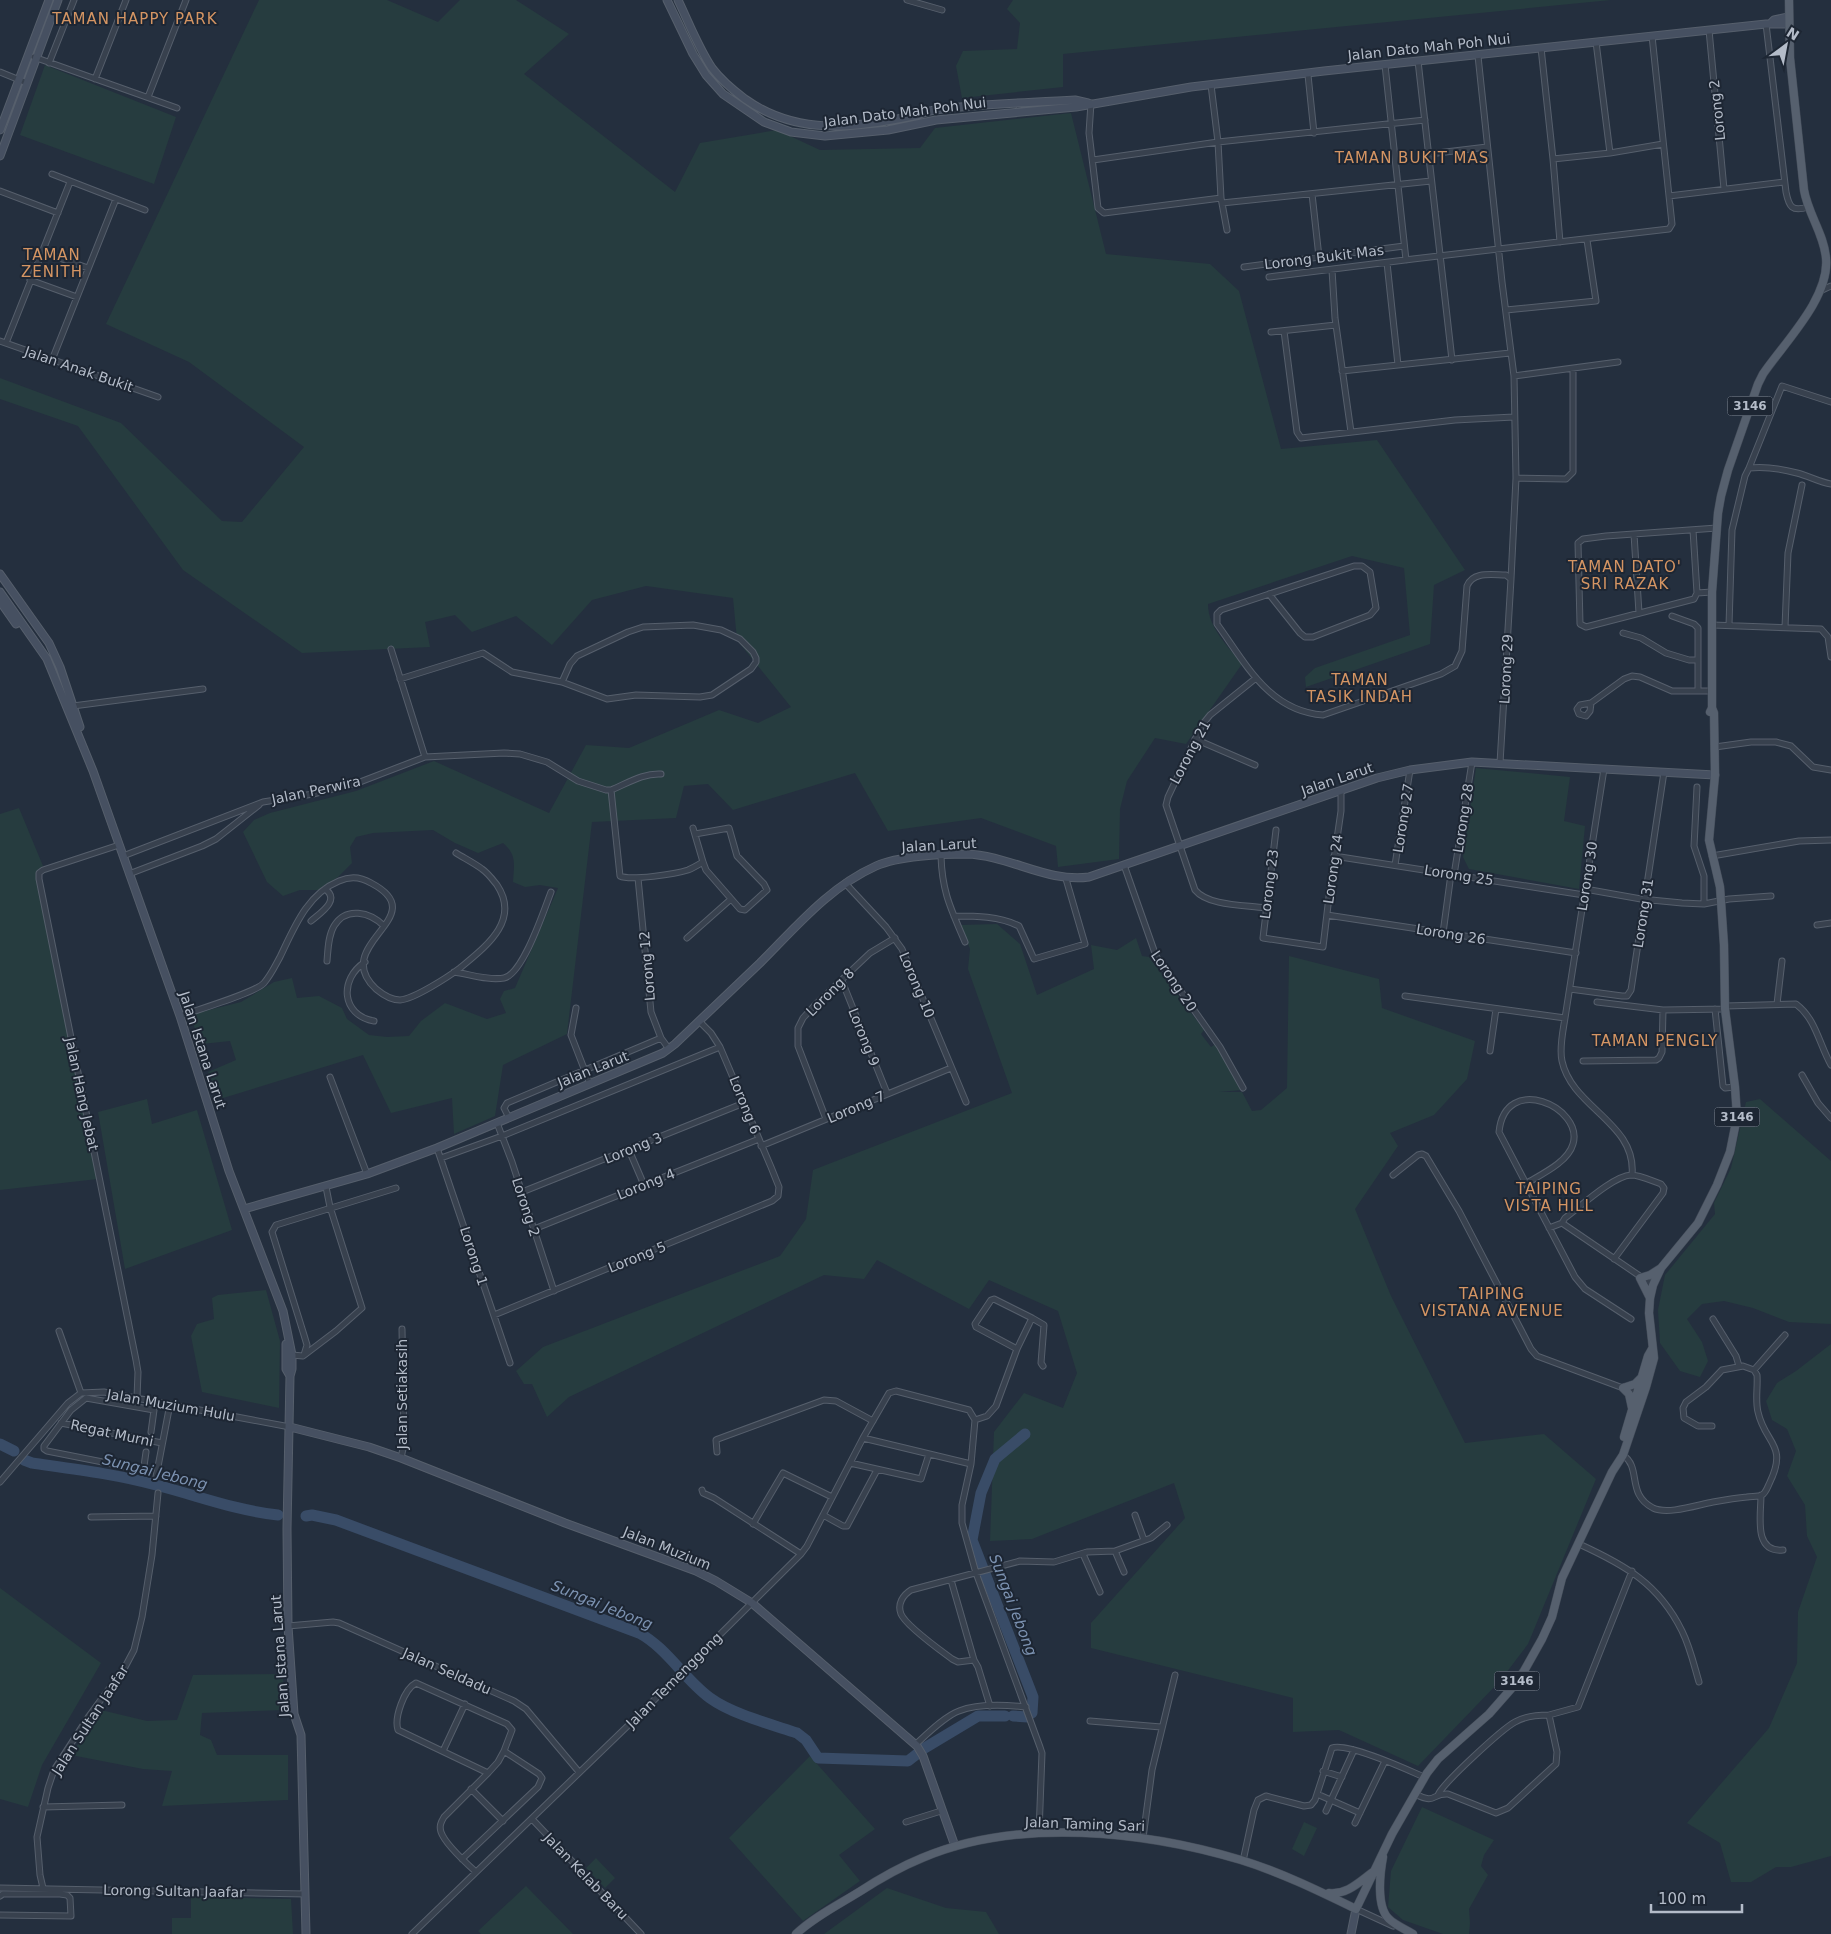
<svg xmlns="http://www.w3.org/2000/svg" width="1831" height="1934" viewBox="0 0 1831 1934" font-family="'DejaVu Sans',sans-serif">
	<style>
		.green { fill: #263c3f }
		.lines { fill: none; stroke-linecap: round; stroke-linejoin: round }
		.river { stroke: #394c67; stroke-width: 11 }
		.street-casing { stroke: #565f6c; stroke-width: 7 }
		.secondary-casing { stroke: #565f6c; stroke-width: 9 }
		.primary-casing { stroke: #414a57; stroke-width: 9 }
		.street { stroke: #38414e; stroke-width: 5 }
		.secondary { stroke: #465061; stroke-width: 7 }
		.primary { stroke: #56606e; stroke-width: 8 }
		.labels { text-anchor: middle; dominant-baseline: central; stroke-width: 4; stroke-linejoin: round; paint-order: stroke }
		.shield { fill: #1d2633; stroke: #878f9c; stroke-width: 1 }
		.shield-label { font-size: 12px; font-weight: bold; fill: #b4bcc9 }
		.street-label { font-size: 14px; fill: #b4bcc9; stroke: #1d2633 }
		.neighbourhood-label { font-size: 15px; letter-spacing: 1px; fill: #d59563; stroke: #1d2633 }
		.water-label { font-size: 15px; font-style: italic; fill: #7c92b1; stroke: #1d2633 }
	</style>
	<rect width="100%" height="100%" fill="#242f3e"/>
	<path class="green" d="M259,0H387L438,22L460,0H516L569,34L524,74L675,192L700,143L777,130L820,150L920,148L935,128L1071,113L1106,254L1210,264L1239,291L1281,449L1377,440L1465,570L1434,585L1430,644L1306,687L1305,677L1315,668L1410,635L1404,568L1352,556L1208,604C1208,628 1228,646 1242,664L1186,744L1155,738L1127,781L1120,809L1119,859L1058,867L1056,846L981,818L888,831L855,773L733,810L708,784L684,786L676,818L592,822L567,1034L503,1065L495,1116L454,1134L452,1098L391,1113L363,1055L220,1099L208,1072L236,1060L230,1041L202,1044L189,1015L241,1002L274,982L292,978L297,998L319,996L342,1008L347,1019L369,1035L387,1037L409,1036L421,1021L445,1003L487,1019L506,1013L500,999L504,991L515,988L558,888L540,885L525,887L513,882C514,864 517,855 503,843L478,853L455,843L433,830L373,833L356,837L350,847L352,863L338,877L320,890H300L283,896L267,882L243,832L254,820L270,813L356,791L434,761L549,813L586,745L629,748L719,710L758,723L791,707L737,640L733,598L646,586L592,600L552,645L516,616L472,632L455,615L425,622L430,647L302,653L183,570L78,426L0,399V378L121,423L222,521L242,522L304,447L189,362L106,324Z
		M1013,0H1611L1063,54V87L962,98L956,66L963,51L1017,49L1020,23L1007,9Z
		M45,65L176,117L154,184L20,135Z
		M1476,768L1570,777L1564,821L1585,826L1579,889L1469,869L1463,857Z
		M19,808L43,866L39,869L36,877L98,1179L0,1190V814Z
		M997,924L1020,944L1037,995L1094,969L1091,945L1117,950L1136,938L1142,956L1149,957L1204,1030L1201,1034L1211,1047L1216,1044L1242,1090L1219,1092H1242L1252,1111L1261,1110L1287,1088L1289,956L1379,979L1382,1008L1475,1041L1467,1079L1434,1115L1390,1133L1398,1146L1355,1209L1391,1296L1465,1443L1544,1434L1596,1479L1528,1644L1500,1681L1418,1766L1339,1730L1293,1732V1698L1091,1648V1623L1185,1518L1174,1483L1032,1539L990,1541L994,1432L1024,1393L1063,1408L1077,1373L1058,1311L989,1280L969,1309L877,1260L864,1279L824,1275L569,1397L547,1417L532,1384H524L516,1371L543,1347L780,1256L806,1219L813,1170L1012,1093L968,969L970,949L961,925Z
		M147,1099L152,1124L197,1110L232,1230L125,1269L98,1112Z
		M1760,1099L1831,1161V1856L1791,1867H1776L1751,1882H1731L1720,1843L1687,1823L1769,1728L1797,1663L1798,1612L1817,1557L1807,1536L1805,1505L1787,1476L1796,1451L1787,1429L1772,1420L1766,1401L1777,1383L1796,1371L1831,1344V1324L1789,1322L1753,1308L1724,1301L1702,1304L1687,1319L1702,1342L1708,1361L1700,1377L1680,1371L1660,1343L1658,1310L1665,1275L1715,1214L1714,1203L1731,1168L1746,1102Z
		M266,1290L280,1341L279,1408L202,1392L191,1336L197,1324L214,1319L212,1298L218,1295Z
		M0,1588L101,1663L42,1765L28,1807L0,1799Z
		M283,1674L284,1710L202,1713L200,1735L211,1740L217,1755H288V1800L162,1806L172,1771L143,1769L71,1755L101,1710L147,1721L177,1720L193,1675Z
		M810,1756L875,1829L839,1855L860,1881L803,1921L729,1838Z
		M1422,1807L1494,1840L1484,1855L1481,1866L1488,1875L1469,1909L1470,1923L1469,1934H1443L1403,1920L1388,1907L1391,1871Z
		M1304,1822L1317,1828L1304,1856L1292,1849Z
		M596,1858L615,1878L605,1888L586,1868Z
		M526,1886L573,1934H481L478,1931Z
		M887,1888L946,1908L986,1912L999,1934H824Z
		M191,1897L291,1899L293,1934H172V1918H191Z"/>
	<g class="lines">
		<path class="river" d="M1025,1434L995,1459L981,1493L972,1540L1033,1697L1032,1713
			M0,1444L14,1451
			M24,1460L32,1463C74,1469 116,1474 156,1485C199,1496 234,1510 278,1515
			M306,1516L312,1515L336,1520L639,1633C667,1648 684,1679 710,1698C732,1714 770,1724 797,1733L806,1740L818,1758L908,1761L917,1754
			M1013,1716L1028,1717
			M923,1749L978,1716H1005"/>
		<g class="street-casing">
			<path id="street" d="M907,0L942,10
				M1766,24L1786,192C1789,207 1792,212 1808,207
				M1709,30L1724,189
				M1596,42L1610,153
				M1541,48L1553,159L1560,242
				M1478,56L1502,282L1514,376L1516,478L1511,579
				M34,57L177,108
				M1418,61L1452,360
				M49,63L74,0
				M1385,65L1406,260
				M0,72L27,83
				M1308,75L1314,133
				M95,79L126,0
				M1211,85L1218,142L1221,198L1227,230
				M148,97L186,0
				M1091,103L1089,133L1098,208L1104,213L1221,198
				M1429,154L1487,147
				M1553,159L1610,153L1663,144
				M1093,160L1218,142L1425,120
				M52,174L145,210
				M0,191L58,213
				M1312,194L1319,257
				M1669,196L1784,182
				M1222,203L1431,181
				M42,252L88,268
				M1387,263L1398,365
				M1244,267L1404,246
				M1332,270L1335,318L1351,432
				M1269,277L1413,259L1669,229L1672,224L1669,196L1652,36
				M30,280L77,297
				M1820,291L1831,286
				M1506,310L1596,301L1587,240
				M1284,331L1297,432L1301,438L1455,420L1514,417
				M1271,332L1336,325
				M0,341L158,397
				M6,343L70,182
				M52,360L116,199
				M1342,371L1510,353
				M1514,376L1618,362
				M1749,468L1782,386L1831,402
				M1516,478L1566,479L1573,472V369
				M1693,530L1697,593
				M1634,534L1639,613
				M1712,592L1697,593L1694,599L1586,627L1580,624L1578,543L1583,539L1606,536L1717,528
				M1269,594L1300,633L1305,637H1313L1370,615L1376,608L1370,572L1362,566H1354L1221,610L1217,614V624C1246,664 1269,711 1323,715L1441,674L1455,666L1462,651L1467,586C1473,571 1492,575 1506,575L1511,579L1500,763
				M1672,616L1694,624L1698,628V691
				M1712,625L1821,629L1828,637L1831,657
				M1729,625L1732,530L1745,476L1749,468C1765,466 1782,469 1797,473C1809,476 1819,482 1831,484
				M1785,627L1788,553L1802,485
				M1623,633L1641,638L1666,653L1689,660H1698
				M391,649L425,757
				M1256,678L1210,715L1202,725L1168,797L1166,805L1195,890C1208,906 1245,905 1265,908
				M400,679L483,653L512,672L562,682L607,699L636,695L700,697L712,695L751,669L756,662V658L753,652L740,639L721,630L693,625L643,627L628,632L577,656L570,664L562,682
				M1591,703L1590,711L1586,716L1579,714L1577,709L1580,705L1591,703L1624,679L1632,676L1640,677L1672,691H1712
				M73,706L203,689
				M1195,739L1255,765
				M1715,747L1751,742H1776L1791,746L1813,767L1831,770
				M1604,769L1565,1018C1563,1031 1559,1048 1562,1061C1572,1108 1637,1123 1632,1175
				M1697,787L1694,846L1704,876V904
				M611,790L620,876C630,881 676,874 688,870C693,868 698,865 703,862
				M693,828L703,862L706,870L740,909L745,910L767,890L764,884L737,856L729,828L695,834
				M1276,830L1263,938L1323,947L1331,880L1341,811V791
				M119,845L43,870L39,873V879L136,1360L138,1372L137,1398
				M123,856L263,802L313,794L360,782L425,757L504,753L520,754L547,762L578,781L606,790H611C628,783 643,773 661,774
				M941,856C942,892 951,909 965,942
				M1334,856L1584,895
				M1712,856L1799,841L1831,840
				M1124,865L1156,956L1220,1047L1243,1088
				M1395,865L1410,770
				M129,874L202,846L216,839L259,805
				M1454,875L1472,762
				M638,878L651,1012L661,1038L669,1049
				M845,883L886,927L902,949L966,1102
				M1585,889L1641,899L1682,903L1704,904L1729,899L1771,896
				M1327,915L1576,953
				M954,916C976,916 999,916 1019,926L1034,959L1085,944L1066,879
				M311,921C320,913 341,900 325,889
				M1817,925L1831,923
				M1443,933L1451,874
				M687,938L731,899
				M327,961C328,950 328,936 334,926C346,906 370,912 384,926
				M365,962C339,979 341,1015 374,1021
				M454,972C469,974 489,981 504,978C523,974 544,910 551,892
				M842,981L887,1093
				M1570,989L1622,996H1627L1631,990L1664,772
				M1405,996L1565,1018
				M1597,1002L1663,1010L1725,1009
				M1777,1004L1782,961
				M1725,1006L1796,1004C1816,1019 1819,1044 1831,1065
				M576,1008L571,1035L590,1084
				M1715,1009L1723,1086L1725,1088L1735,1087
				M180,1016C196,1010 255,993 264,983C271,975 275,966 280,957C294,928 307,894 339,881C350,876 361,877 371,883C436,917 328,944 376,989C382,994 392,1000 400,1000C414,999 448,977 460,968C485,947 521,921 497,885C493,880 488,873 482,869C474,863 464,858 456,853
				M1490,1051L1496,1009
				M1583,1061L1656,1060L1659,1058L1662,1052L1663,1010
				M1802,1075L1818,1103L1831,1118
				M330,1077L367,1174
				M509,1118L504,1108L507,1103L661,1038
				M826,1119L798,1046V1028L803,1018L814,1006L870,953L895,938
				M497,1123L512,1162L554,1291
				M761,1146L951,1068
				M437,1148L510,1363
				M629,1150L644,1185
				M441,1158L502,1136L720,1047
				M1393,1175L1418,1155L1422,1154L1426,1156L1459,1211L1531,1349L1537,1356L1623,1388L1638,1391
				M1527,1183C1542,1174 1568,1162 1573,1144C1584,1107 1505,1072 1499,1132L1575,1277L1585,1289L1631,1319
				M522,1192L744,1103
				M1562,1223L1653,1285
				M1549,1228L1562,1223L1565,1218C1580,1207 1613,1176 1631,1175C1640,1175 1652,1181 1661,1184L1664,1188L1663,1193L1614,1259
				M534,1229L759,1139
				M494,1315L772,1201L778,1196L779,1187L771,1167L720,1047L711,1033L699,1021
				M1032,1318L1044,1325L1041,1363L1043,1366
				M1713,1319L1736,1356L1739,1366
				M59,1331L81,1393
				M292,1355L303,1356L336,1331L362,1308L330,1207L326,1187
				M304,1355L307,1345L304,1335L272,1232L276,1225L396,1188
				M1754,1370L1785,1335
				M975,1420L987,1416L996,1406L1017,1349L1032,1318L994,1299L991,1300L975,1324L976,1327L1017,1349
				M61,1423L162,1443
				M863,1438L971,1464
				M146,1452L144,1466L138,1469L47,1451L44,1449V1446L71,1410L86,1398L154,1410L151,1432
				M717,1452L716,1440L718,1439L824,1400L836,1401L873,1421
				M1623,1455C1642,1468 1626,1494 1653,1508C1668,1515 1697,1505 1713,1502C1724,1500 1735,1498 1747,1497C1751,1496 1758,1497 1762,1495C1766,1493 1768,1486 1770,1482C1788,1444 1765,1444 1758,1412C1755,1400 1758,1387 1757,1375L1754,1370L1743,1366L1722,1370L1706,1387L1686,1402L1683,1408L1684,1418L1698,1426H1712
				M401,1458L404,1444L402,1329
				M850,1463L921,1479L929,1454
				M156,1477L170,1404
				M0,1482L68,1403L81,1393L104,1392L290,1427
				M702,1490L703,1493L714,1498L801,1554
				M1761,1495C1761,1515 1753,1553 1783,1550
				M823,1515L843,1526H847L877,1470
				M1135,1515L1144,1540
				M91,1517L156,1516
				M753,1524L783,1473L832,1497
				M1579,1544C1625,1565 1659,1584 1682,1631C1690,1647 1694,1665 1699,1682
				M1115,1551L1124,1572
				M1083,1554L1100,1592
				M951,1580L974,1660L978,1667L990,1706
				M288,1626L333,1622L339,1623L514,1701L526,1709L579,1772
				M974,1660L958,1662L952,1659C940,1650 906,1626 901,1614C897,1604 903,1595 911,1590L1020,1561L1054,1562L1087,1552L1115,1551L1151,1538L1167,1525
				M1090,1721L1161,1727
				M915,1745C927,1734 945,1716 959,1711C977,1704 1007,1705 1026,1707
				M443,1751L465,1704
				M1323,1771L1342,1777
				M488,1773L498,1762L504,1751
				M471,1789L503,1821
				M1317,1794L1360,1813
				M1415,1794C1437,1805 1431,1793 1448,1794L1496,1813L1508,1808L1556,1764L1557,1752L1549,1715L1578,1707L1632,1571
				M1438,1795C1442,1784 1502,1729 1515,1722C1525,1716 1537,1715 1549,1715
				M43,1807L122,1805
				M1326,1811L1354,1750
				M532,1819L641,1934
				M906,1822L941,1811
				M1355,1823L1385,1761
				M1143,1838L1152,1770L1175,1675
				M462,1859L538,1787L542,1778L539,1774L504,1751L512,1730L507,1724L416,1683C404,1689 394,1718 398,1730L488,1773L444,1817C441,1822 439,1826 441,1832C445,1844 466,1863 476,1872
				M1243,1861L1254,1810L1258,1800L1266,1796L1304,1806L1311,1805L1315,1800L1332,1748C1347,1742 1408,1770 1424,1777
				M0,1888L305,1894
				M43,1888L40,1875L37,1837L48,1788L54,1770L89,1716L125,1667L134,1650L142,1617L152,1555L158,1493
				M0,1896L3,1894H60L67,1895L70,1898L71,1916L0,1915
				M1356,1909L1393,1926
				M412,1934L640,1714L801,1554L807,1546L863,1438L889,1393L896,1391L969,1410L975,1420L971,1464L962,1505V1523L976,1573L1040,1747L1042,1753L1039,1833"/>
		</g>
		<g class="secondary-casing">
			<path id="secondary" d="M667,0L693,54L706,75L723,94L764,122L791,132L825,136L888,130L936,120L1076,107L1191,87L1324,71L1766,24H1788
				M678,0C689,23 698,47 712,68C721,80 733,90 745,99C797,136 854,128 913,116C920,114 928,111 935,110C981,103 1029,103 1075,100L1088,103
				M1771,23L1774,20L1788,17
				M0,130L49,0
				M0,156L58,0
				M0,574L49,643L60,667L80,727
				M0,592L47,659L93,771L180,1016L229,1171L283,1311L292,1355V1369L290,1376L287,1529L288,1626L294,1714L301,1735L306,1934
				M0,601L16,624
				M244,1209L367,1174L437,1148L663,1053L675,1044C703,1017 732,990 760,963C796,927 829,887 876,866C898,856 942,854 966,854C1009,855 1047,883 1089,877L1377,778L1410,770L1472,762L1715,775
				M286,1344V1369L290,1376
				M290,1427L369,1447L401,1458L565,1523L696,1571L716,1581L752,1603L917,1746L923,1756L955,1846
				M1351,1934L1356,1909"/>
		</g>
		<g class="primary-casing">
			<path id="primary" d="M1710,712L1712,708V592L1718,513L1721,496L1728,470L1758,384L1763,374C1784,343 1830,298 1826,258C1824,234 1808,214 1804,190L1790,58L1789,0
				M1650,1298L1640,1278L1650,1275L1661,1268
				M1623,1388L1629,1394L1632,1408
				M1623,1388L1635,1384L1642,1377
				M1624,1437L1648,1356L1652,1349
				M1383,1857C1380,1873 1376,1907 1389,1919C1395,1925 1405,1929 1413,1934
				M1329,1893C1347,1895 1359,1882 1373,1872
				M796,1934C814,1917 838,1905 859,1892C879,1879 900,1867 922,1858C1018,1817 1144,1831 1241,1860C1280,1872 1319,1891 1356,1909L1392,1834L1427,1773L1438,1759L1489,1714L1511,1689L1524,1671L1542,1639L1552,1617L1562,1578L1612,1472L1623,1455L1646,1387L1654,1358L1649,1313L1650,1298L1653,1285L1661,1268L1698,1223L1717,1185L1730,1152L1737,1117L1735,1087L1725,1009L1724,945L1720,887L1709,840L1715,775L1714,713L1712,708"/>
		</g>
		<use href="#street" class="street"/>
		<use href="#secondary" class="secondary"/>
		<use href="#primary" class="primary"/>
	</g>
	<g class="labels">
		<g class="shield">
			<rect x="1727.5" y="396.5" width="45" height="19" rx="4"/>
			<rect x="1714.5" y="1107.5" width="45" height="19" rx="4"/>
			<rect x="1494.5" y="1671.5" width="45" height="19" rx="4"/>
		</g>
		<g class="shield-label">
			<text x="1750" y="406">3146</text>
			<text x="1737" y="1117">3146</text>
			<text x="1517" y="1681">3146</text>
		</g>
		<g class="street-label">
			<text transform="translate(1429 47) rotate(-6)">Jalan Dato Mah Poh Nui</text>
			<text transform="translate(1717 110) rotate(-96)">Lorong 2</text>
			<text transform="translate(905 112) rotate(-7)">Jalan Dato Mah Poh Nui</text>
			<text transform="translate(1324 257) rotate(-7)">Lorong Bukit Mas</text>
			<text transform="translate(79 369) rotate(19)">Jalan Anak Bukit</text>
			<text transform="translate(1506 669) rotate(-87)">Lorong 29</text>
			<text transform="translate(1190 752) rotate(-62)">Lorong 21</text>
			<text transform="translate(1337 779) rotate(-19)">Jalan Larut</text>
			<text transform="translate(316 790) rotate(-12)">Jalan Perwira</text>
			<text transform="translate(1403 818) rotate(-81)">Lorong 27</text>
			<text transform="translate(1463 818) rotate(-81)">Lorong 28</text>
			<text transform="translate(939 845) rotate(-3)">Jalan Larut</text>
			<text transform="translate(1333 869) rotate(-82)">Lorong 24</text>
			<text transform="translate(1459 875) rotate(9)">Lorong 25</text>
			<text transform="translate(1587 876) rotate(-81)">Lorong 30</text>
			<text transform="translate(1269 884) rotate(-83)">Lorong 23</text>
			<text transform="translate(1643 913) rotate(-81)">Lorong 31</text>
			<text transform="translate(1451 934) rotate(9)">Lorong 26</text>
			<text transform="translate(647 966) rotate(-95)">Lorong 12</text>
			<text transform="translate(1174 981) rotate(56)">Lorong 20</text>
			<text transform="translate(917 985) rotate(67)">Lorong 10</text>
			<text transform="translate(830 992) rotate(-45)">Lorong 8</text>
			<text transform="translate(864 1037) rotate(68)">Lorong 9</text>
			<text transform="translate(203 1050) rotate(72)">Jalan Istana Larut</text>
			<text transform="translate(593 1069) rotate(-22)">Jalan Larut</text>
			<text transform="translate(82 1094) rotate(78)">Jalan Hang Jebat</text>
			<text transform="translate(745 1105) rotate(68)">Lorong 6</text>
			<text transform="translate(856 1107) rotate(-23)">Lorong 7</text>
			<text transform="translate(633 1148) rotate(-22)">Lorong 3</text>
			<text transform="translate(646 1184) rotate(-22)">Lorong 4</text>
			<text transform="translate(526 1207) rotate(72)">Lorong 2</text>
			<text transform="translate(474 1256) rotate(72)">Lorong 1</text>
			<text transform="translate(637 1257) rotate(-22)">Lorong 5</text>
			<text transform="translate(402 1394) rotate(-90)">Jalan Setiakasih</text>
			<text transform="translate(171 1405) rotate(10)">Jalan Muzium Hulu</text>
			<text transform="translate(112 1433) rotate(12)">Regat Murni</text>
			<text transform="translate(667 1548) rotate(22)">Jalan Muzium</text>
			<text transform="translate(280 1656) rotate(-94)">Jalan Istana Larut</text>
			<text transform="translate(447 1671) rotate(24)">Jalan Seldadu</text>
			<text transform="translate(674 1680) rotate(-45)">Jalan Temenggong</text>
			<text transform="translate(90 1720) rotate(-57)">Jalan Sultan Jaafar</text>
			<text transform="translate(1085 1824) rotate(2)">Jalan Taming Sari</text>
			<text transform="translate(586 1876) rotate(46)">Jalan Kelab Baru</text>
			<text transform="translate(174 1891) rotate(1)">Lorong Sultan Jaafar</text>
		</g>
		<g class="neighbourhood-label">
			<text x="135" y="19">TAMAN HAPPY PARK</text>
			<text x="1412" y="158">TAMAN BUKIT MAS</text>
			<text x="52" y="255">TAMAN<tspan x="52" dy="17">ZENITH</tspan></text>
			<text x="1625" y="567">TAMAN DATO'<tspan x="1625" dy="17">SRI RAZAK</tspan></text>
			<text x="1360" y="680">TAMAN<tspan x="1360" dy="17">TASIK INDAH</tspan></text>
			<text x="1655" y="1041">TAMAN PENGLY</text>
			<text x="1549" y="1189">TAIPING<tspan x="1549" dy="17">VISTA HILL</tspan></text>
			<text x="1492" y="1294">TAIPING<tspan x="1492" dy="17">VISTANA AVENUE</tspan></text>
		</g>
		<g class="water-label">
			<text transform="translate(155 1472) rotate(14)">Sungai Jebong</text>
			<text transform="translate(602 1605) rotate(22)">Sungai Jebong</text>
			<text transform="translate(1013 1605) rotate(69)">Sungai Jebong</text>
		</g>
	</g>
	<g transform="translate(1786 45) rotate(32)" stroke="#1d2633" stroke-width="4" paint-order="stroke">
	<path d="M0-4L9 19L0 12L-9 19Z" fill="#b4bcc9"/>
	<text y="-8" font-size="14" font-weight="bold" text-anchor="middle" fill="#b4bcc9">N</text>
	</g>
	<path d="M1651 1904v8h91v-8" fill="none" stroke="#b4bcc9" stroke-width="2.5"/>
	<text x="1658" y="1904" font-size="15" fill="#b4bcc9" stroke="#1d2633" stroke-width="4" paint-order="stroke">100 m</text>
</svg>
